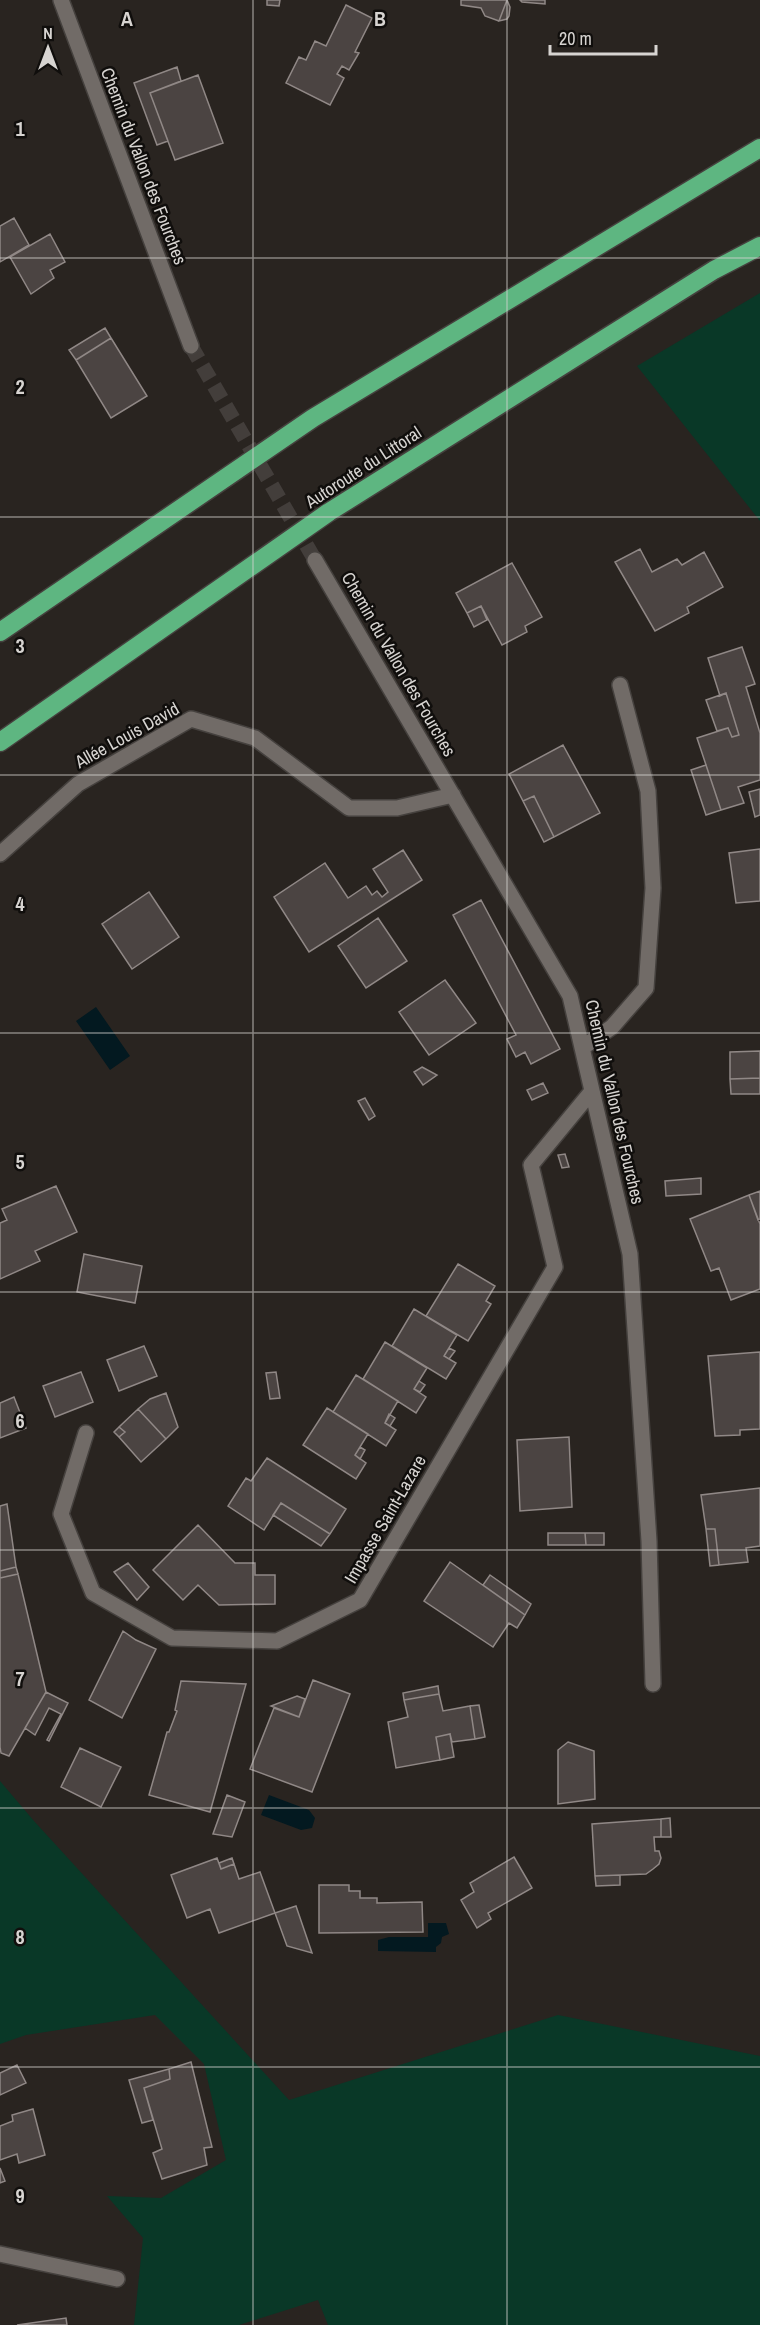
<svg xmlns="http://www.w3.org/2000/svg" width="760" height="2325" viewBox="0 0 760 2325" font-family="'Archivo Narrow',sans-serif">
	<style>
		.green { fill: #093827 }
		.water { fill: #031920 }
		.building { fill: #4b4442; stroke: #908886; stroke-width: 1.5 }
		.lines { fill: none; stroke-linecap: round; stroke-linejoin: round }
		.minor-tunnel { stroke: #433e3b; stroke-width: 15; stroke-dasharray: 15 8; stroke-linecap: butt }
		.minor-casing { stroke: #45413e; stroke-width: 18 }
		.highway-casing { stroke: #45413e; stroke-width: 21 }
		.minor { stroke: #716b67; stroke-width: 15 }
		.highway { stroke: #5eb681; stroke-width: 18 }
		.grid { fill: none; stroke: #d7d4d1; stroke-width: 1.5; stroke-opacity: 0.55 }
		.labels { text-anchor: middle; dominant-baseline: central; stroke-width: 5; stroke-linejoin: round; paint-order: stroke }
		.street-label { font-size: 18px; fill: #d7d4d1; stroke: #100e0c }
		.grid-label { font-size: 20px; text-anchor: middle; font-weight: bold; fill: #d7d4d1; stroke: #100e0c; stroke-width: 5; stroke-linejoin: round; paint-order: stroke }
	</style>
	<rect width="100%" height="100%" fill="#292420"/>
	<path class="green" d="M760,293V521L637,366Z
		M0,1781L34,1821L289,2100L558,2015L760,2056V2325H328L318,2300L239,2325H134L143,2238L107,2196L161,2198L226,2160L204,2064L155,2015L26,2035L0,2044Z"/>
	<path class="water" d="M96,1007L130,1056L110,1070L76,1021Z
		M269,1795L309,1810L315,1818L312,1828L301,1830L261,1815Z
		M428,1923H446L449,1934L442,1937L441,1943L436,1947V1952L378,1951V1940L389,1937H428Z"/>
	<path class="building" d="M267,0H280L279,6L267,5Z
		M461,0H507L499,21L485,16L481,8L461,5Z
		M507,0L510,7L509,16L507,19L499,21Z
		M520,0H545V4L522,2Z
		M346,5L372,18L355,52L359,53L349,70L342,66L337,74L344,78L330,105L286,83L299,57L306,60L315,41L326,46Z
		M177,67L181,81L150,93L168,141L157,145L134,83Z
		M198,75L223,143L175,160L150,93Z
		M14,218L29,245L0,262V226Z
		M50,234L65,262L50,270L54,278L31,294L10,257Z
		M105,328L111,338L76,360L69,350Z
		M111,338L147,396L111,418L76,360Z
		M640,549L652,572L677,559L682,565L704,552L723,587L687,607L689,613L655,631L615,562Z
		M512,563L542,617L525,626L527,632L502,645L481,606L467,613L456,593Z
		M481,606L487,620L474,627L467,613Z
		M742,647L755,684L746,687L760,733V780L738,787L744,803L721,810L697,738L728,728L732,737L739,735L726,693L720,696L708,658Z
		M726,693L739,735L732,737L728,728L717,731L706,700Z
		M563,745L600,813L554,837L534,796L523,801L509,774Z
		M706,765L721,810L706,815L691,770Z
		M760,789V815L755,817L749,792Z
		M534,796L554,837L544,842L523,801Z
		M760,849V901L736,903L729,853Z
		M403,850L422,880L309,952L274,897L325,863L348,898L366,886L372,895L377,891L382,897L388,892L373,869Z
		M149,892L179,937L132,969L102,924Z
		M481,900L560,1049L531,1064L525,1052L516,1057L507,1039L516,1035L453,915Z
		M378,918L407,961L366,988L338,946Z
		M445,980L476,1023L429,1055L399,1012Z
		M760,1051V1078L730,1079V1052Z
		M422,1067L437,1075L423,1085L414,1072Z
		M760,1078V1094H731L730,1079Z
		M543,1083L548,1093L532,1100L527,1090Z
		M365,1098L375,1116L369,1120L358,1101Z
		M565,1154L569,1167L562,1168L558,1155Z
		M701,1178V1194L666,1196L665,1181Z
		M56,1186L77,1232L35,1251L40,1261L0,1279V1223L7,1220L2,1209Z
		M760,1191V1219L758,1220L749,1195Z
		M749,1195L760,1224V1289L731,1300L719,1268L711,1271L690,1219Z
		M84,1254L142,1266L135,1303L77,1292Z
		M458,1264L495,1286L486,1301L491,1304L468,1341L426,1316Z
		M414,1309L457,1335L444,1356L456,1363L446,1379L392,1346Z
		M385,1342L427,1368L414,1389L426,1397L416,1413L363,1379Z
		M144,1346L157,1376L119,1391L107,1360Z
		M449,1348L455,1351L449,1359L444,1356Z
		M760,1352V1429L740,1430V1435L715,1436L708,1356Z
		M81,1372L93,1402L55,1417L43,1386Z
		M276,1372L280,1398L270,1399L266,1373Z
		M356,1375L398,1401L385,1423L396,1430L386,1446L333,1412Z
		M419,1381L425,1385L420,1392L414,1389Z
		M166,1393L178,1427L166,1439L138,1409L150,1399Z
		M14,1397L26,1428L0,1438V1403Z
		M327,1408L368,1434L355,1455L366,1463L356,1479L303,1445Z
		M138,1409L166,1439L141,1462L119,1437L125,1432L119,1427Z
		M389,1414L395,1418L390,1426L385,1423Z
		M119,1427L125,1432L119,1437L114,1432Z
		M569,1437L572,1507L520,1511L517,1440Z
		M360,1447L365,1450L360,1459L355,1455Z
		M267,1458L346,1509L330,1534L281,1503L264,1530L228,1506L246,1478L251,1481Z
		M760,1488V1546L746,1548L748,1562L719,1565L715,1529H706L701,1495Z
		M281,1503L330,1534L321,1546L273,1515Z
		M7,1504L16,1567L0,1571V1506Z
		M198,1525L235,1563H255V1575H275V1604L219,1605L198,1585L183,1600L153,1570Z
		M706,1529H715L719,1565L710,1566Z
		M548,1533H585L586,1545H548Z
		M585,1533H604V1545H586Z
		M450,1562L525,1615L517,1628L509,1623L493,1647L424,1601Z
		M128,1563L149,1587L137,1600L114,1572Z
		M16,1567L18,1574L0,1578V1571Z
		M18,1574L46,1692L9,1756L1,1753L0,1747V1578Z
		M490,1575L531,1604L525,1615L483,1585Z
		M123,1631L136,1640L156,1649L122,1718L89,1700Z
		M313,1680L350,1694L312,1792L250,1769L274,1708L299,1717Z
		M181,1681L246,1684L210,1812L149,1795L167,1732H169L177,1711L175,1710Z
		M438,1686L439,1694L404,1700L403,1693Z
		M46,1692L68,1703L49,1741L47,1740L61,1714L49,1708L35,1735L25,1728Z
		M439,1694L443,1711L470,1706L475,1739L452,1742L450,1734L436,1737L440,1760L396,1768L388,1722L408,1717L404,1700Z
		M297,1696L305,1699L299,1717L271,1706Z
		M479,1705L485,1737L475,1739L470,1706Z
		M450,1734L454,1757L440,1760L436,1737Z
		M568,1742L594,1751L595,1799L558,1804V1750Z
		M80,1748L121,1767L101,1807L61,1787Z
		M227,1795L245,1802L232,1837L213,1834Z
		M670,1818L671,1837H661V1819Z
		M661,1819V1837H654L655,1851H659L661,1858L659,1864L653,1869L646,1874L595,1876L592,1824Z
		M514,1857L532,1888L488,1913L491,1919L477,1928L461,1900L474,1892L470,1883Z
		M217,1858L221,1869L234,1864L239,1879L260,1872L275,1913L219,1933L210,1909L187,1918L171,1875Z
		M232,1858L234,1864L221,1869L219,1863Z
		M620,1875V1885L596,1886L595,1876Z
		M319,1885H349V1891H360V1898H377V1903L422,1902L423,1932L319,1933Z
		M296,1906L312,1953L287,1946L275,1913Z
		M191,2062L212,2147L204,2148L207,2165L162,2179L153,2153L162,2149L144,2088L170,2079L169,2069Z
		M17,2065L26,2083L0,2095V2073Z
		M169,2069L170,2079L144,2088L153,2120L142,2123L129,2080Z
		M33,2109L45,2155L19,2163L17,2154L0,2160V2126L13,2121L12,2115Z
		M0,2168L5,2181L0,2183Z
		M66,2318L67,2325H17Z"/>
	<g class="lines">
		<path class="minor-tunnel" d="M191,346L315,560"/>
		<g class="minor-casing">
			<path id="minor" d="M61,0L191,346
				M315,560L570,996L630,1254L649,1541L653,1684
				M0,854L78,784L191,719L255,738L349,808H397L453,795
				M582,1048L612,1027L646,988L653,888L648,791L620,685
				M86,1433L61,1514L93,1593L172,1638L277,1641L360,1600L555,1267L531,1165L592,1091
				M0,2254L117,2279"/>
		</g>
		<g class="highway-casing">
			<path id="highway" d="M0,632L313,418L760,148
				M0,742L329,512L714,270L760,246"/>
		</g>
		<use href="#minor" class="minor"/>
		<use href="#highway" class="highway"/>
	</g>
	<path class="grid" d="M253,0V2325M507,0V2325M0,258H760M0,517H760M0,775H760M0,1033H760M0,1292H760M0,1550H760M0,1808H760M0,2067H760"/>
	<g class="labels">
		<g class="street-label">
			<text transform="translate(144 166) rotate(69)">Chemin du Vallon des Fourches</text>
			<text transform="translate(363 467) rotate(-33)">Autoroute du Littoral</text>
			<text transform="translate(399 664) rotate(60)">Chemin du Vallon des Fourches</text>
			<text transform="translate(127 735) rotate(-29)">Allée Louis David</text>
			<text transform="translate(615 1102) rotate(77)">Chemin du Vallon des Fourches</text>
			<text transform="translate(385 1519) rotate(-60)">Impasse Saint-Lazare</text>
		</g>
	</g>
	<g class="grid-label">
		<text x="127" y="26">A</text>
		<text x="380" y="26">B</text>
		<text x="20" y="136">1</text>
		<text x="20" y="394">2</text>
		<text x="20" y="653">3</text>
		<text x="20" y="911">4</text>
		<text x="20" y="1169">5</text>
		<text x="20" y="1428">6</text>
		<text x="20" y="1686">7</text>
		<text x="20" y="1944">8</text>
		<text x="20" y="2203">9</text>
	</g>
	<g transform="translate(48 48)" stroke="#100e0c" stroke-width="4.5" paint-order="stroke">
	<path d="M0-4.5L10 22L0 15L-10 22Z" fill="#d7d4d1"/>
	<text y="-9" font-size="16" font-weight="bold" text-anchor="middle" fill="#d7d4d1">N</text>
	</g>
	<path d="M550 45v9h106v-9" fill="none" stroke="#d7d4d1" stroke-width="3"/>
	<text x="559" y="45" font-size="18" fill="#d7d4d1" stroke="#100e0c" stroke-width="4.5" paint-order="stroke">20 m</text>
</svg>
